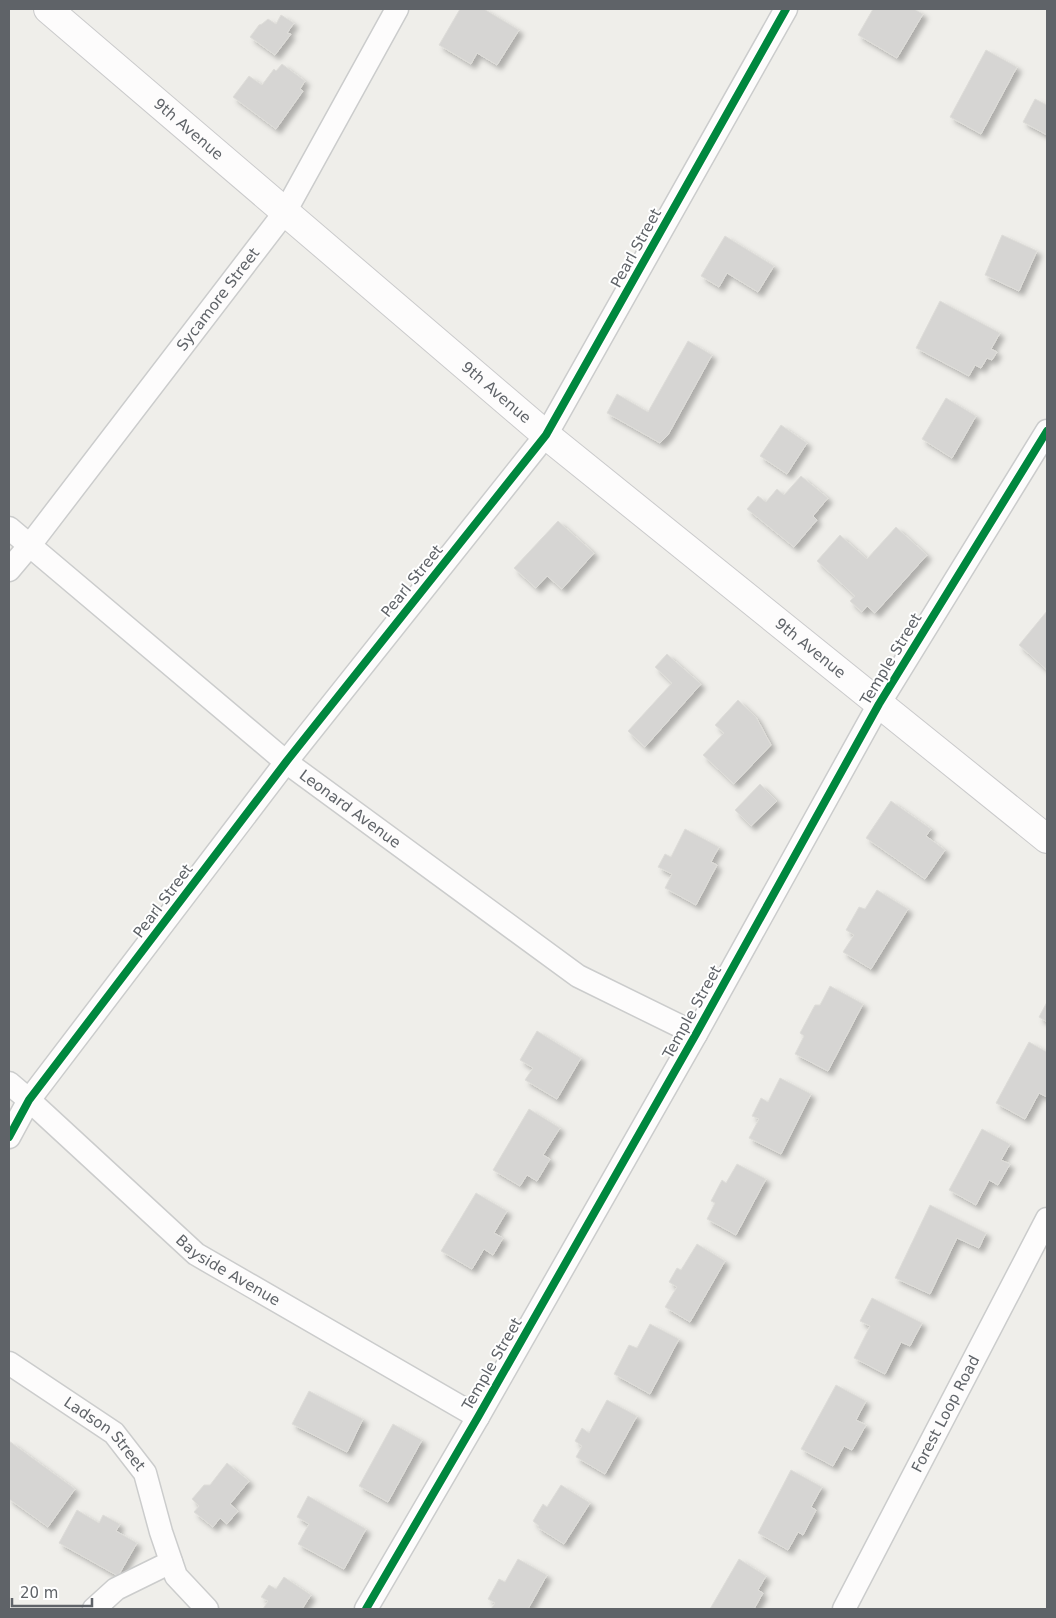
<svg xmlns="http://www.w3.org/2000/svg" width="1056" height="1618" viewBox="0 0 1056 1618" font-family="'DejaVu Sans',sans-serif">
	<style>
		.building { fill: #d6d5d3; stroke: #deddd9; filter: url(#shadow) }
		.lines { fill: none; stroke-linecap: round; stroke-linejoin: round }
		.street-casing { stroke: #cbcccc; stroke-width: 25 }
		.secondary-casing { stroke: #cacacb; stroke-width: 30 }
		.street { stroke: #fdfcfc; stroke-width: 22 }
		.secondary { stroke: #fdfcfc; stroke-width: 28 }
		.cycleway-casing { stroke: #fff; stroke-width: 11 }
		.cycleway { stroke: #00873e; stroke-width: 8 }
		.labels { text-anchor: middle; dominant-baseline: central; stroke-width: 4; stroke-linejoin: round; paint-order: stroke }
		.street-label { font-size: 15px; fill: #5f6368; stroke: #fff }
	</style>
	<defs>
		<filter id="shadow"><feDropShadow dx="4.5" dy="4.5" stdDeviation="2.5" flood-color="#0004"/></filter>
	</defs>
	<rect width="100%" height="100%" fill="#efeeea"/>
	<path class="building" d="M460,9H484L519,30L497,65L477,53L471,64L439,45Z
		M873,9H914L923,14L897,58L858,35Z
		M281,15L294,23L287,33L291,34L275,55L250,37L259,25L262,24L268,19L276,24Z
		M986,50L1017,67L981,134L950,117Z
		M282,64L305,81L300,89L303,91L276,129L233,97L249,76L262,85L274,69L276,71Z
		M1035,99L1047,105V135L1023,122Z
		M1002,235L1037,251L1019,291L985,275Z
		M725,236L774,266L758,292L727,273L719,287L701,276Z
		M940,301L1000,333L991,349L997,352L992,360L987,358L981,368L975,365L969,376L916,348Z
		M688,341L712,355L668,435L660,443L607,413L617,394L648,412Z
		M946,398L976,416L952,458L922,439Z
		M781,425L807,443L787,474L760,456Z
		M801,476L828,498L813,516L817,520L794,547L747,509L758,496L766,502L777,489L784,495Z
		M558,521L594,553L562,589L547,576L536,588L514,568Z
		M896,527L927,555L875,613L867,606L862,612L850,601L855,596L817,561L840,535L867,559Z
		M1047,611V670L1019,645Z
		M667,654L701,684L645,747L628,731L672,683L655,667Z
		M738,700L756,717L771,745L734,784L703,755L724,733L715,725Z
		M760,784L777,801L751,826L735,810Z
		M891,801L931,829L926,836L945,850L925,879L866,838Z
		M685,829L719,847L711,862L717,865L696,905L665,888L672,874L658,867L665,854L671,857Z
		M877,890L908,909L871,969L843,952L854,935L846,930L859,907L865,909Z
		M830,986L863,1004L828,1071L795,1054L804,1036L800,1033L815,1005H820Z
		M1047,1002V1022L1039,1017Z
		M537,1031L581,1058L557,1099L525,1080L533,1068L520,1060Z
		M1029,1042L1047,1052V1097L1039,1093L1025,1119L996,1103Z
		M780,1078L811,1094L781,1154L749,1138L759,1119L752,1116L761,1098L768,1102Z
		M529,1109L560,1128L543,1155L550,1159L537,1181L527,1175L520,1186L493,1170Z
		M982,1129L1010,1144L1001,1160L1010,1164L998,1185L989,1180L976,1205L949,1190Z
		M737,1164L766,1179L736,1235L707,1219L715,1203L711,1201L722,1180L726,1183Z
		M476,1193L507,1211L494,1233L503,1238L493,1255L484,1249L472,1269L441,1251Z
		M930,1205L986,1233L979,1248L957,1238L930,1294L895,1278Z
		M697,1244L725,1261L690,1322L665,1307L677,1287L669,1282L677,1268L681,1270Z
		M872,1298L922,1323L910,1346L901,1342L885,1374L854,1358L870,1326L860,1321Z
		M650,1324L679,1339L650,1394L614,1374L629,1345L637,1348Z
		M836,1385L866,1401L856,1420L866,1425L852,1450L844,1446L833,1466L801,1449Z
		M309,1391L363,1419L347,1452L292,1424Z
		M607,1400L637,1416L605,1474L576,1457L582,1446L575,1441L582,1428L589,1433Z
		M393,1424L422,1440L388,1502L359,1486Z
		M9,1441L75,1489L48,1527L9,1499Z
		M227,1463L249,1481L230,1504L238,1511L227,1524L220,1518L213,1527L194,1512L199,1506L192,1499L204,1485H210Z
		M791,1470L822,1487L811,1507L816,1510L803,1535L798,1532L788,1550L758,1533Z
		M561,1485L590,1503L564,1544L537,1527L539,1526L533,1521L543,1504L547,1507Z
		M308,1496L366,1529L344,1569L298,1544L309,1524L297,1517Z
		M77,1510L99,1523L103,1515L120,1524L116,1531L137,1543L118,1576L59,1543Z
		M518,1559L547,1575L528,1609H491L495,1603L488,1599L499,1579L505,1582Z
		M739,1559L766,1576L758,1590L763,1593L754,1609H710Z
		M284,1577L311,1595L302,1609H263L268,1601L261,1597L269,1585L276,1589Z"/>
	<g class="lines">
		<g class="street-casing">
			<g id="street">
				<path id="s1" d="M9,528L286,762L578,976L696,1034"/>
				<path id="s2" d="M9,570L30,545L285,212L397,9"/>
				<path id="s3" d="M9,1083L29,1100L196,1254L478,1417"/>
				<path d="M9,1137L29,1100L286,762L546,435L786,9"/>
				<path id="s4" d="M9,1363L114,1433L145,1473L161,1532L176,1576L207,1609"/>
				<path d="M94,1609L116,1589L171,1562"/>
				<path d="M366,1609L478,1417L696,1034L879,704L1047,431"/>
				<path id="s5" d="M844,1609L1047,1219"/>
			</g>
		</g>
		<g class="secondary-casing">
			<g id="secondary">
				<path id="s6" d="M48,9L546,435L1047,839"/>
			</g>
		</g>
		<use href="#street" class="street"/>
		<use href="#secondary" class="secondary"/>
		<g class="cycleway-casing">
			<path id="cycleway" d="M9,1137L29,1100L286,762L546,435L786,9
				M366,1609L478,1417L696,1034L879,704L1047,431"/>
		</g>
		<use href="#cycleway" class="cycleway"/>
	</g>
	<g class="labels">
		<g class="street-label">
			<text stroke="none"><textPath href="#s6" startOffset="185">9th Avenue</textPath></text>
			<text transform="translate(636 248) rotate(-61)">Pearl Street</text>
			<text stroke="none"><textPath href="#s2" startOffset="342">Sycamore Street</textPath></text>
			<text stroke="none"><textPath href="#s6" startOffset="590">9th Avenue</textPath></text>
			<text transform="translate(412 581) rotate(-51)">Pearl Street</text>
			<text stroke="none"><textPath href="#s6" startOffset="995">9th Avenue</textPath></text>
			<text transform="translate(891 659) rotate(-59)">Temple Street</text>
			<text stroke="none"><textPath href="#s1" startOffset="442">Leonard Avenue</textPath></text>
			<text transform="translate(163 901) rotate(-53)">Pearl Street</text>
			<text transform="translate(692 1012) rotate(-61)">Temple Street</text>
			<text stroke="none"><textPath href="#s3" startOffset="289">Bayside Avenue</textPath></text>
			<text transform="translate(492 1364) rotate(-60)">Temple Street</text>
			<text stroke="none"><textPath href="#s5" startOffset="220">Forest Loop Road</textPath></text>
			<text stroke="none"><textPath href="#s4" startOffset="120">Ladson Street</textPath></text>
		</g>
	</g>
	<rect width="1056" height="1618" fill="none" stroke="#5f6368" stroke-width="20"/>
	<path d="M12 1598v8h80v-8" fill="none" stroke="#5f6368" stroke-width="2.5"/>
	<text x="20" y="1598" font-size="15" fill="#5f6368" stroke="#ffffff" stroke-width="4" paint-order="stroke">20 m</text>
</svg>
